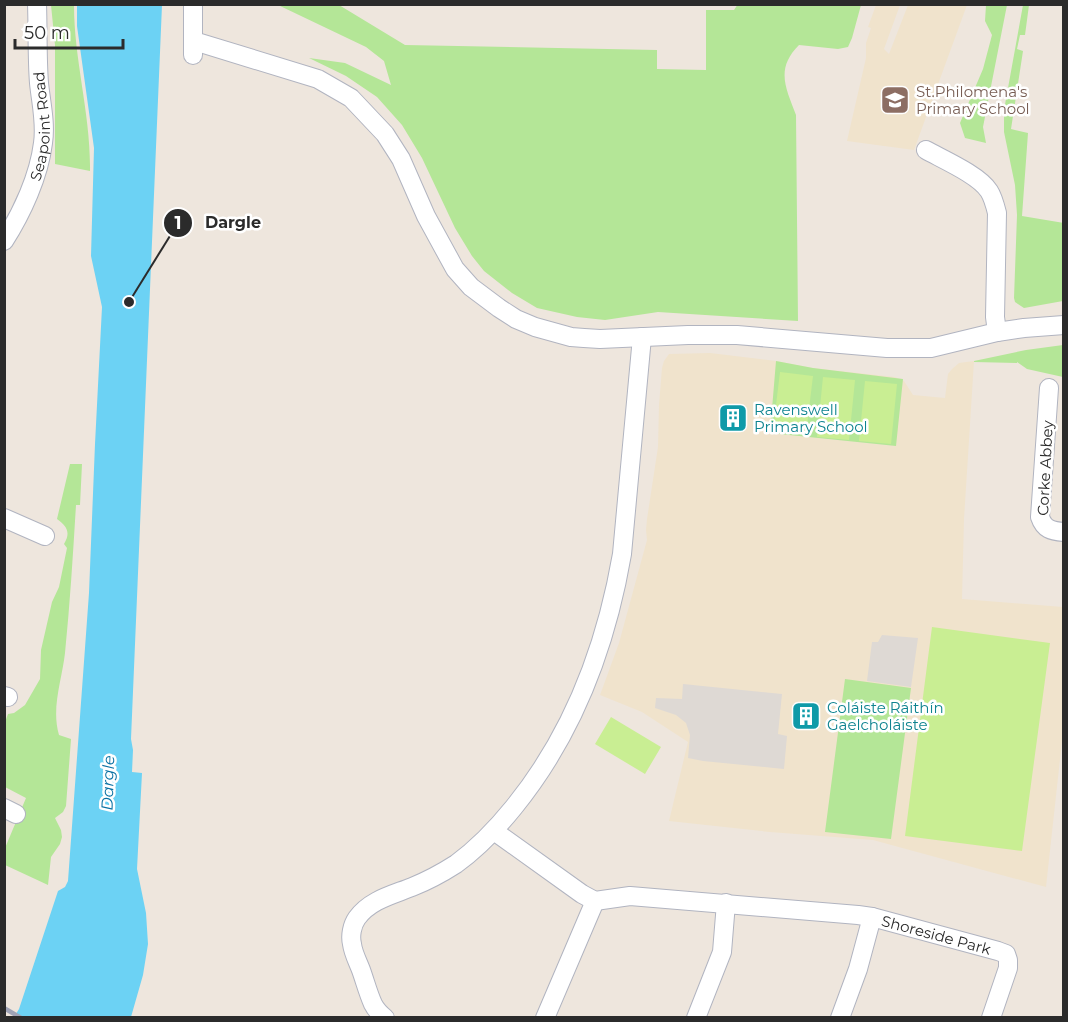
<svg xmlns="http://www.w3.org/2000/svg" width="1068" height="1022" viewBox="0 0 1068 1022" font-family="Montserrat,sans-serif">
	<style>
		.education { fill: #f0e3cc }
		.green { fill: #b4e697 }
		.pitch { fill: #c9ee93 }
		.plaza { fill: #ded9d4 }
		.water { fill: #6cd2f4 }
		.lines { fill: none; stroke-linecap: round; stroke-linejoin: round }
		.minor-casing { stroke: #b1b4c0; stroke-width: 20 }
		.minor { stroke: #fff; stroke-width: 18 }
		.rail { stroke: #9fa3b6; stroke-width: 4.5 }
		.labels { text-anchor: middle; dominant-baseline: central; stroke-width: 5; stroke-linejoin: round; paint-order: stroke }
		.education-label { font-size: 15px; fill: #785e54; stroke: #fff; text-anchor: start }
		.street-label { font-size: 15px; fill: #2b2b2b; stroke: #fff }
		.culture-label { font-size: 15px; fill: #0d838f; stroke: #fff; text-anchor: start }
		.water-label { font-size: 16px; font-style: italic; fill: #0871a3; stroke: #fff }
		.leader { fill: none; stroke: #2b2b2b; stroke-width: 2 }
		.callout-dot { fill: #2b2b2b; stroke: #fff; stroke-width: 2 }
		.mark-label { font-size: 18px; text-anchor: middle; font-weight: bold; fill: #fff }
		.callout-label { font-size: 16px; text-anchor: middle; font-weight: bold; fill: #2b2b2b; stroke: #fff; stroke-width: 5; stroke-linejoin: round; paint-order: stroke }
	</style>
	<rect width="100%" height="100%" fill="#eee6dd"/>
	<path class="education" d="M876,5H900L884,49L889,54L908,5H967L914,150L847,141L866,58V43L871,28L868,27Z
		M710,353L776,361L813,368L895,377L904,381L913,395L945,398L948,374L952,369L959,363L974,361L964,519L962,599L1063,607V732L1046,887L873,840L770,832L669,821L688,742L642,712L600,695L619,643L647,540L646,530L647,519L658,447L659,405L662,368L664,361L669,354Z"/>
	<path class="green" d="M738,4L861,5L852,38L848,47L838,49L799,45C775,69 786,88 796,115L798,321L658,312L605,320L577,317L537,308L512,293L484,271L472,256L455,228L422,158L402,125L377,97L346,76L309,58L345,63L391,85L384,61L366,47L278,5H339L405,45L657,50V69L706,70V10H734Z
		M51,5H74C74,61 91,115 90,171L55,164V45Z
		M986,5H1007L983,127L986,143L965,138L960,123L983,69L992,35L985,21Z
		M1023,5H1029L1025,35H1020L1017,49L1023,51L1011,129L1028,133L1022,216L1064,223L1063,301L1024,308L1015,302L1014,298L1017,215L1015,185L1004,132V110Z
		M1063,345V377L1027,369L1017,362V363L974,362V361L1026,350Z
		M776,361L813,368L903,379L896,446L770,433Z
		M70,464H82L80,505H76C73,554 70,604 65,653C62,680 51,708 59,735L71,739L66,806L63,812L55,818L61,830L62,837L60,844L51,857L48,885L5,865V848L26,798L5,787V722L8,714L14,713L25,705L40,679L41,650L52,602L59,587L67,548L64,544C71,533 67,526 57,519Z
		M845,679L911,688L891,839L825,832Z"/>
	<path class="pitch" d="M780,372L813,376L806,434L773,430Z
		M823,377L855,380L849,440L817,437Z
		M865,381L897,384L891,444L859,441Z
		M932,627L1050,643L1022,851L905,836Z
		M611,717L661,747L645,774L595,744Z"/>
	<path class="plaza" d="M882,635L918,638L911,687L867,681L872,642H878Z
		M683,684L782,694L778,734L787,736L784,769L703,761L688,758L690,735L686,723L676,715L655,708L656,698L682,699Z"/>
	<path class="water" d="M77,5H162L131,739L133,750L132,772L142,773L137,869L146,913L148,944L143,975L131,1017H14L19,1009L58,891L65,887L68,881L89,593L95,444L102,307L91,256L94,148L77,26Z"/>
	<g class="lines">
		<g class="minor-casing">
			<g id="minor">
				<path d="M193,4V55"/>
				<path d="M194,41L318,79L351,98L385,134L401,159L426,216L455,269L471,287L499,308L516,319L535,327L571,337L584,338L600,339L688,335H737L887,348H931L997,332L1024,328L1064,325"/>
				<path d="M926,150C942,159 979,175 989,191C993,197 995,205 997,213L995,317L997,332"/>
				<path id="s1" d="M4,241C22,213 39,176 43,143C46,123 41,103 39,83C37,57 38,31 37,4"/>
				<path d="M1049,388L1040,517C1044,529 1051,531 1064,532"/>
				<path d="M4,518L45,536"/>
				<path d="M4,696L8,697"/>
				<path d="M4,808L16,814"/>
				<path id="s2" d="M494,831L582,894L595,901L630,896L858,915L872,917L998,951L1006,954L1008,960V968L991,1018"/>
				<path d="M385,1018C380,1014 376,1010 373,1004C368,993 365,981 361,970C358,962 353,953 352,944C350,936 352,925 357,918C370,900 392,895 412,887C427,881 442,873 456,864C478,848 497,828 514,807C574,733 606,647 622,554L642,337"/>
				<path d="M545,1018L595,901"/>
				<path d="M696,1018L722,952L726,903"/>
				<path d="M840,1018L858,969L872,917"/>
			</g>
		</g>
		<use href="#minor" class="minor"/>
		<path class="rail" d="M4,1008L21,1018"/>
	</g>
	<defs>
		<g id="school-square" transform="scale(1.5)"><rect x="-9" y="-9" width="18" height="18" rx="4" fill="#8d6e63" stroke="#fff"/><path d="M0-5L7-2L0 1L-7-2ZM-4 1L0 2.5L4 1V4Q0 6-4 4Z" fill="#fff"/></g>
		<g id="building-square" transform="scale(1.5)"><rect x="-9" y="-9" width="18" height="18" rx="4" fill="#0f9aa8" stroke="#fff"/><path d="M-4-6H4V6H1V3H-1V6H-4ZM-2.5-4.3h1.7v1.8h-1.7ZM.8-4.3h1.7v1.8H.8ZM-2.5-1h1.7V.8h-1.7ZM.8-1h1.7V.8H.8Z" fill="#fff"/></g>
	</defs>
	<g fill-rule="evenodd">
		<use href="#school-square" x="895" y="100"/>
		<use href="#building-square" x="733" y="418"/>
		<use href="#building-square" x="806" y="716"/>
	</g>
	<g class="labels">
		<g class="education-label">
			<text x="916" y="91">St.Philomena's<tspan x="916" dy="17">Primary School</tspan></text>
		</g>
		<g class="street-label">
			<text stroke="none"><textPath href="#s1" startOffset="123">Seapoint Road</textPath></text>
			<text transform="translate(1045 468) rotate(-87)">Corke Abbey</text>
			<text stroke="none"><textPath href="#s2" startOffset="468">Shoreside Park</textPath></text>
		</g>
		<g class="culture-label">
			<text x="754" y="409">Ravenswell<tspan x="754" dy="17">Primary School</tspan></text>
			<text x="827" y="707">Coláiste Ráithín<tspan x="827" dy="17">Gaelcholáiste</tspan></text>
		</g>
		<g class="water-label">
			<text transform="translate(108 783) rotate(-88)">Dargle</text>
		</g>
	</g>
	<path class="leader" d="M129 302L178 223"/>
	<g class="callout-dot">
		<circle cx="129" cy="302" r="6"/>
		<circle cx="178" cy="223" r="15"/>
	</g>
	<g class="mark-label">
		<text x="178" y="229">1</text>
	</g>
	<g class="callout-label">
		<text x="233" y="228">Dargle</text>
	</g>
	<rect width="1068" height="1022" fill="none" stroke="#2b2b2b" stroke-width="12"/>
	<path d="M15 39v9h108v-9" fill="none" stroke="#2b2b2b" stroke-width="3"/>
	<text x="24" y="39" font-size="18" fill="#2b2b2b" stroke="#ffffff" stroke-width="4.5" paint-order="stroke">50 m</text>
</svg>
